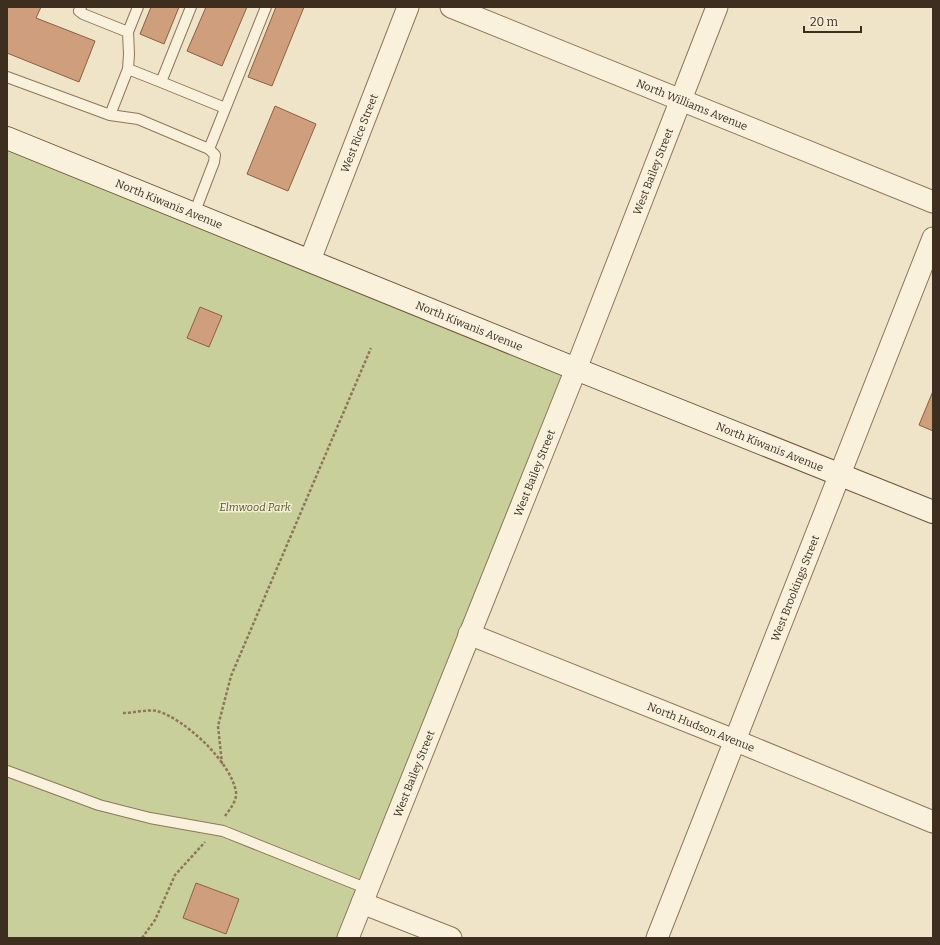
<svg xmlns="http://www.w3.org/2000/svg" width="940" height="945" viewBox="0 0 940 945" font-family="Bitter,serif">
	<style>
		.green { fill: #c9cf9b }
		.building { fill: #cf9f7d; stroke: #8d5f41 }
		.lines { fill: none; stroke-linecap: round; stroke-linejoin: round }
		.lane-casing { stroke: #8d765c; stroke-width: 12 }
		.street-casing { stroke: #8d765c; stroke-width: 23 }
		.secondary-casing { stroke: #6f573f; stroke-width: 24 }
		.path { stroke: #8d765c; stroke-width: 2.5; stroke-dasharray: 3 2; stroke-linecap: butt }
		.lane { stroke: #faf1dc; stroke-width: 10 }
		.street { stroke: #faf1dc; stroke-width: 21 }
		.secondary { stroke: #faf1dc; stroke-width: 22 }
		.labels { text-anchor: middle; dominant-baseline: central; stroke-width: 3; stroke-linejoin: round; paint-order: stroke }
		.street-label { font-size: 11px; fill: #3d2e20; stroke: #f7eed8 }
		.park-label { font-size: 11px; font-style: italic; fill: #4d5a26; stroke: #f7eed8 }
	</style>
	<rect width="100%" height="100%" fill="#f0e4c8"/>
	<path class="green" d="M7,139L576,369L351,938H7Z"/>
	<path class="building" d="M7,7H41L36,18L95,41L79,82L7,53Z
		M151,7H179L164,44L140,34Z
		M206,7H247L222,66L187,51Z
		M276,7H304L272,86L248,77Z
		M275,106L316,124L288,191L247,174Z
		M200,307L222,316L209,347L187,338Z
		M933,391V431L919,425Z
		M196,883L239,899L226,934L183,918Z"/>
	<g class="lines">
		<g class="lane-casing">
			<path id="lane" d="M81,7L79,11L83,14L128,32
				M191,7L161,82L225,108
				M128,69L161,82
				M7,77L110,115L138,119L209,149L215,155L214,162L194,214
				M110,115L128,69L129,54L128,32L138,7
				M209,149L266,7
				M7,771L99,805L150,818L223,831L368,889"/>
		</g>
		<g class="street-casing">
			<g id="street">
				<path id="s1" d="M451,7L933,202"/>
				<path id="s2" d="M310,260L408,7"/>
				<path id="s3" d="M469,634L734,740L933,822"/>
				<path d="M362,903L451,938"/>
				<path id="s4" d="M348,938L576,369L717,7"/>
				<path id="s5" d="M657,938L933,238"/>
			</g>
		</g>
		<g class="secondary-casing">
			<g id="secondary">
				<path id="s6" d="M7,138L576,369L933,512"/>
			</g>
		</g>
		<path class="path" d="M123,713C133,713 147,709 157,711C185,719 231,762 236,792C237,801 230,809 225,816
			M222,764L218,726L231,676L371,348
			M142,938L155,920L175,875L205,842"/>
		<use href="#lane" class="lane"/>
		<use href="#street" class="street"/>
		<use href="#secondary" class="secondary"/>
	</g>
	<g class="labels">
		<g class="street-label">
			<text stroke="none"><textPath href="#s1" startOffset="260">North Williams Avenue</textPath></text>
			<text stroke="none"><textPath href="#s2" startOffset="136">West Rice Street</textPath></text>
			<text stroke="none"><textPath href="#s4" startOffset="825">West Bailey Street</textPath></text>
			<text stroke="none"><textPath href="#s6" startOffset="175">North Kiwanis Avenue</textPath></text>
			<text stroke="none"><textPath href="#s6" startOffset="499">North Kiwanis Avenue</textPath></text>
			<text stroke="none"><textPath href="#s6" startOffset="823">North Kiwanis Avenue</textPath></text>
			<text stroke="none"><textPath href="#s4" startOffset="501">West Bailey Street</textPath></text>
			<text stroke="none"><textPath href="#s5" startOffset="376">West Brookings Street</textPath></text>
			<text stroke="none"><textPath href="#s3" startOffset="250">North Hudson Avenue</textPath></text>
			<text stroke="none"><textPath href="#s4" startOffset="177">West Bailey Street</textPath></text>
		</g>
		<g class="park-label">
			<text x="255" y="507">Elmwood Park</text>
		</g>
	</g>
	<rect width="940" height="945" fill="none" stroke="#3d2e20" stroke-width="16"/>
	<path d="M804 26v6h57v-6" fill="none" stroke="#3d2e20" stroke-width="2"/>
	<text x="810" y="26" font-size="12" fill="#3d2e20" stroke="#f7eed8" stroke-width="3" paint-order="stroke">20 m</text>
</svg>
